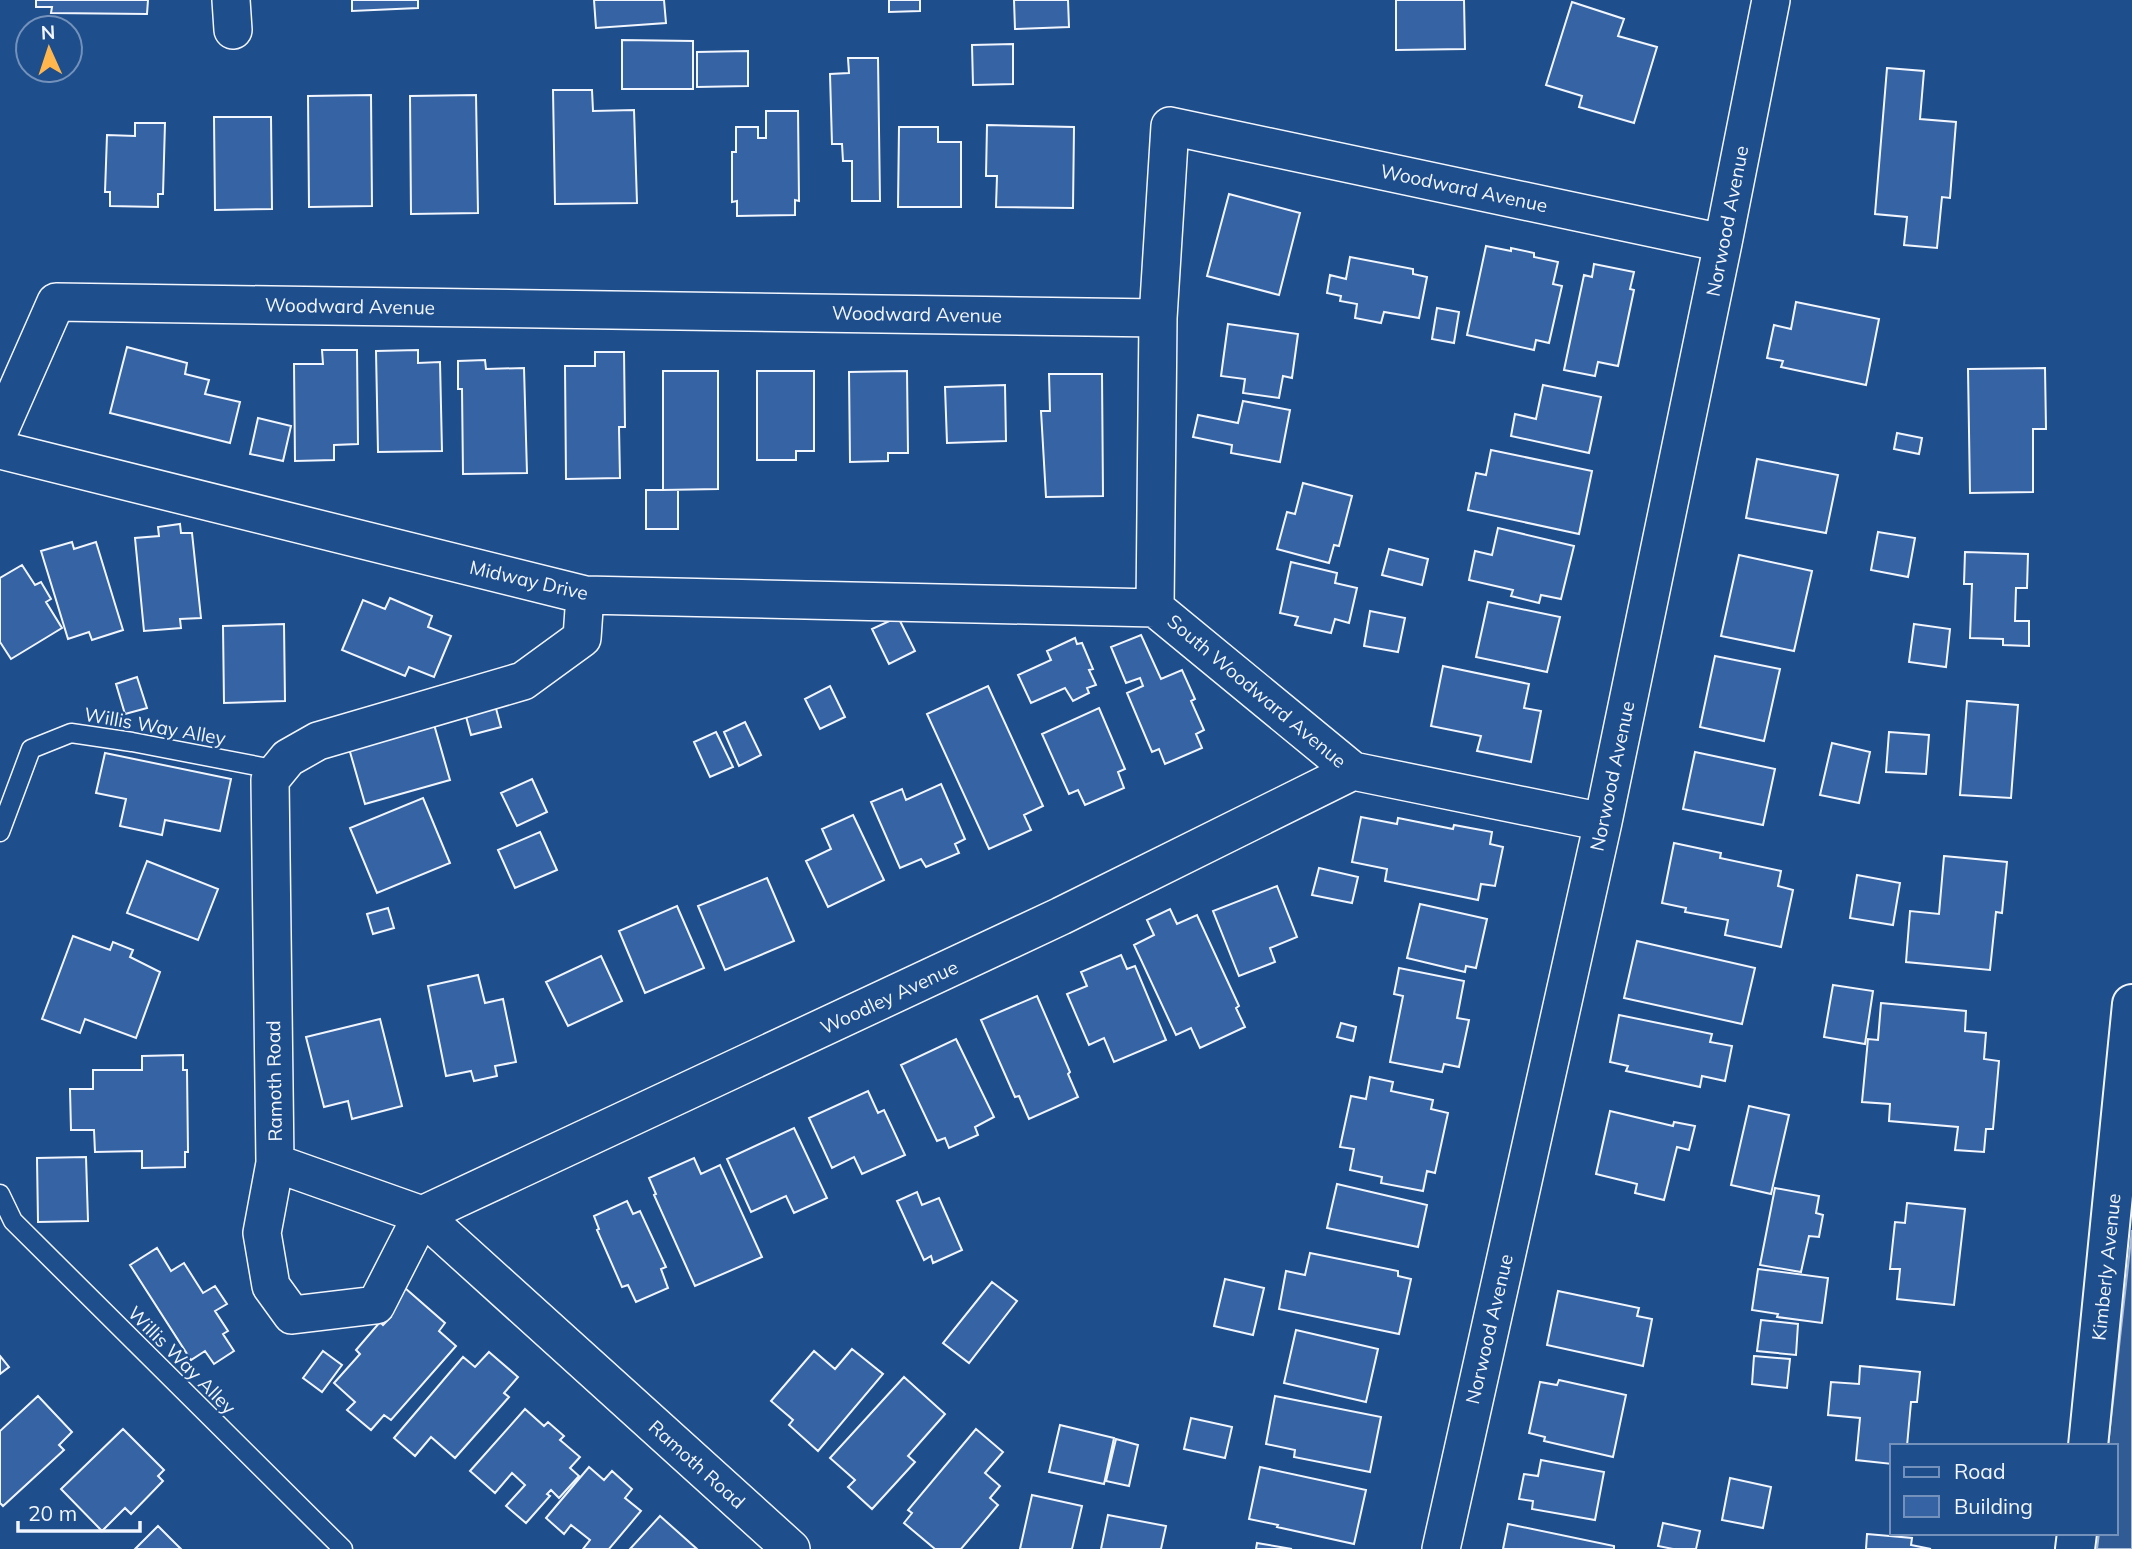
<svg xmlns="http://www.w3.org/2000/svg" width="2132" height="1549" viewBox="0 0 2132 1549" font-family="Mulish,sans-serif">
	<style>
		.green { fill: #305b95; stroke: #a8bbd7; stroke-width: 2 }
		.building { fill: #3563a3; stroke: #f2f6ff; stroke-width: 2 }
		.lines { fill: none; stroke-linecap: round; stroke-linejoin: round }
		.service-casing { stroke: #f2f6ff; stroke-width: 21 }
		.minor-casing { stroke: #f2f6ff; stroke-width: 40 }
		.tertiary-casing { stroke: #f2f6ff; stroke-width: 42 }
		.service { stroke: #1f4e8c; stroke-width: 18 }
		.minor { stroke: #1f4e8c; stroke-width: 37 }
		.tertiary { stroke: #1f4e8c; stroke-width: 38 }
		.labels { text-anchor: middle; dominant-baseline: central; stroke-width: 5; stroke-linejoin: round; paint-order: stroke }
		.street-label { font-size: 19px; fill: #f2f6ff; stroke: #1f4e8c }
	</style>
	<rect width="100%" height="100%" fill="#1f4e8c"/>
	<path class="green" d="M2132,1230V1549H2097L2099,1533H2116V1446H2108Z"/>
	<path class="building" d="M36,0H148L147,14L51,13L52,7H36Z
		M352,0H418V8L352,11Z
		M594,0H664L666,23L596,28Z
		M889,0H920V11L889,12Z
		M1014,0H1068L1069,27L1015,29Z
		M1396,0H1464L1465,49L1396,50Z
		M1572,2L1624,19L1618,36L1657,47L1634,123L1579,107L1582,96L1546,85Z
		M622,40L693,41V89H622Z
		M1013,44V84L973,85L972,45Z
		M748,51V86L697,87V52Z
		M848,58H878L880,201H852V161H843L842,144H832L830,74L849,73Z
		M1887,68L1924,71L1920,119L1956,122L1950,198L1942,197L1937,248L1904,245L1907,217L1875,214Z
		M553,90H592L593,111L634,110L637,203L555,204Z
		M371,95L372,206L309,207L308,96Z
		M476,95L478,213L411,214L410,96Z
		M766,111H798L799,201L795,200V215L737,216V201L732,202V152H736V127H758V138H766Z
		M214,117H271L272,209L215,210Z
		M135,123H165L163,194H158V207L110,206V192H105L107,135L135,136Z
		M987,125L1074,127L1073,208L996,207L997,176H986Z
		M899,127H938V142H961V207H898Z
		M1229,194L1300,213L1279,295L1207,276Z
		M1486,246L1511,251V248L1534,253V257L1558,262L1553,284L1562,286L1549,343L1536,340L1534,350L1467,335Z
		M1350,257L1413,269V274L1427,277L1419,318L1384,312L1381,323L1355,318L1357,304L1340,301L1341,296L1327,293L1330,275L1346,279Z
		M1594,264L1634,272L1630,289L1634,290L1618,366L1598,362L1595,376L1564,370L1584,275L1592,277Z
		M1796,302L1879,319L1866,385L1781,367L1783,361L1767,358L1774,325L1791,329Z
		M1437,308L1459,312L1454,343L1432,339Z
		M1228,324L1298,334L1292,378L1283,376L1279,398L1243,393L1245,379L1221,376Z
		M127,347L187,363L185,374L209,380L205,394L240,402L230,443L110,413Z
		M322,350H357L358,444L334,445V460L295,461L294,364H323Z
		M418,350V363L440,362L442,451L378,452L376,351Z
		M595,352H624L625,427H619L620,478L566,479L565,366H595Z
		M485,360L486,369L524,368L527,473L463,474L462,389H458V361Z
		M2045,368L2046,429H2033V492L1970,493L1968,369Z
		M663,371H718V489L663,490Z
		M757,371H814V451H796V460H757Z
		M907,371L908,453H888V461L850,462L849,372Z
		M1049,374H1102L1103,496L1046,497L1041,411H1050Z
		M1005,385L1006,441L947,443L945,387Z
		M1543,385L1601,397L1589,453L1511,436L1515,414L1536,419Z
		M1243,401L1290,410L1280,462L1231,453L1232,445L1193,437L1198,415L1238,423Z
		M258,418L291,426L283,461L250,454Z
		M1897,433L1922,438L1919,454L1894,449Z
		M1491,450L1592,471L1579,534L1468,510L1476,473L1486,475Z
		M1757,459L1838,475L1826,533L1746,518Z
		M1303,483L1352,496L1339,546L1334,545L1329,563L1277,549L1287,512L1295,514Z
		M646,490H678V529H646Z
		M180,524L181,533H192L201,618L180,619L181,628L144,631L135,538L159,536L158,527Z
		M1498,528L1574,546L1561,599L1541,595L1539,603L1511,596L1513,590L1469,580L1475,551L1492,555Z
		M1878,532L1915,538L1908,577L1871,570Z
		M72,542L74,549L96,542L123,630L92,640L89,632L68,639L41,551Z
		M1389,549L1428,559L1422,585L1382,575Z
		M1965,552L2028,554L2027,588H2016L2015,621H2029V646L2003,645V639L1970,638L1972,584H1964Z
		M1739,555L1812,571L1794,651L1721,636Z
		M1291,562L1337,573L1335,583L1357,588L1349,623L1335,619L1331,633L1295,625L1298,617L1280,613Z
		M22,565L35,585L41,582L51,599L46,602L62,628L11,659L0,642V578Z
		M390,598L432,616L428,627L451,636L434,677L409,667L405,676L342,650L363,600L385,609Z
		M1488,602L1560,617L1547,672L1476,657Z
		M1370,611L1405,618L1398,652L1364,646Z
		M898,617L915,651L889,664L872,629Z
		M284,624L285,701L224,703L223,626Z
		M1914,624L1950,629L1946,667L1909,662Z
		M1141,635L1161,679L1182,670L1195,699L1191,701L1204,730L1196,734L1202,748L1165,764L1159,749L1152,752L1127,693L1143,686L1140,678L1126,683L1111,647Z
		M1075,638L1077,644L1082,643L1093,669L1089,670L1096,685L1087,688L1089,693L1073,701L1065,688L1031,703L1018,675L1051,660L1047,651Z
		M1715,656L1780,669L1764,741L1700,727Z
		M1443,666L1529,684L1524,708L1541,711L1531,762L1477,751L1481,736L1431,726Z
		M137,677L147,708L125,714L116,684Z
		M830,686L845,717L820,729L805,699Z
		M988,686L1043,806L1024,815L1031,830L989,849L927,714Z
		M494,701L501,727L471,735L464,709Z
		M1967,701L2018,705L2011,798L1960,795Z
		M1099,708L1125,769L1118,772L1124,788L1085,805L1078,790L1069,794L1042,734Z
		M433,721L450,780L365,804L348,745Z
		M745,722L761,755L739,766L724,732Z
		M716,732L733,767L710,777L694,742Z
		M1889,732L1929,735L1926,774L1886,772Z
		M1832,743L1870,752L1859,803L1820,795Z
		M1695,752L1775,769L1763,825L1683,809Z
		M105,753L231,779L220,831L165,820L162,835L120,826L126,799L96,793Z
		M532,779L547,812L517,826L501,793Z
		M941,784L965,839L955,844L959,853L926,867L921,859L900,868L871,802L902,789L906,800Z
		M423,798L450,863L377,893L350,828Z
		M853,815L884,880L828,907L806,861L831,849L822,829Z
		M1361,817L1397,824L1398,818L1453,829L1454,825L1492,832L1490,844L1503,847L1495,886L1481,884L1478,900L1385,881L1387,869L1352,862Z
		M540,832L557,870L515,888L498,850Z
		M1674,843L1721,853L1720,858L1781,871L1778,886L1793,890L1781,947L1725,935L1728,920L1685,912L1686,908L1662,903Z
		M1944,856L2007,862L2002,913L1996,912L1990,970L1906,962L1910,911L1939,914Z
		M147,861L218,889L198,940L127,913Z
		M1319,868L1358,877L1352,903L1312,895Z
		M1857,875L1900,883L1893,925L1850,918Z
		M767,878L794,941L725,970L698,906Z
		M1277,886L1297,937L1270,948L1275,962L1239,976L1213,911Z
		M1420,904L1487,919L1476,968L1466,966L1465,972L1407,958Z
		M677,906L704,968L645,993L619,931Z
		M388,908L394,928L373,934L367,914Z
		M1170,909L1177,924L1197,915L1239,1006L1236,1008L1245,1027L1200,1048L1191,1028L1176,1035L1134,945L1154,935L1147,920Z
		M73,936L110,950L113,942L133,950L130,957L160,972L136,1038L85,1019L80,1033L42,1019Z
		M1637,941L1755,968L1742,1024L1624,998Z
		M1121,955L1127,969L1135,966L1166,1040L1114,1062L1104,1038L1089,1045L1067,994L1087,986L1081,972Z
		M601,956L622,1001L568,1026L546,982Z
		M1399,968L1464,981L1457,1018L1469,1020L1459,1067L1444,1064L1442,1072L1390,1062L1403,996L1394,994Z
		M478,975L485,1003L503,999L516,1062L495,1066L497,1076L474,1081L471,1071L446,1076L428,986Z
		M1833,985L1873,991L1865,1044L1824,1037Z
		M1037,996L1070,1072L1068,1074L1078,1097L1029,1119L1019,1096L1015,1097L981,1020Z
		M1881,1003L1966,1011L1965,1031L1986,1033L1984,1059L1999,1061L1993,1129H1986L1984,1152L1955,1150L1958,1127L1889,1121L1890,1104L1862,1102L1868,1039L1878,1040Z
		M1619,1015L1712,1034L1710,1042L1732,1046L1725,1081L1702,1076L1700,1087L1626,1071L1628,1066L1610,1062Z
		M380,1019L402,1106L352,1119L348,1101L324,1107L306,1037Z
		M1341,1023L1356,1027L1353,1041L1337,1037Z
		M956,1039L994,1117L975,1127L978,1135L949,1148L945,1138L937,1141L901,1065Z
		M183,1055V1070H187L188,1152H185V1167L142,1168V1151L95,1152L94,1130H71L70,1089H93V1070H142V1056Z
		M1370,1077L1393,1082L1391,1091L1433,1100L1431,1109L1448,1113L1435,1173L1427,1171L1423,1191L1381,1183L1382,1177L1350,1170L1354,1149L1340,1147L1351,1096L1366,1099Z
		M868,1091L878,1113L884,1110L905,1155L862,1174L854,1157L832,1168L809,1118Z
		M1749,1106L1789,1115L1771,1194L1731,1185Z
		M1610,1111L1673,1126L1674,1122L1695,1126L1689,1150L1677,1147L1664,1200L1635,1193L1637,1184L1596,1174Z
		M794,1128L827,1198L794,1213L786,1196L751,1212L727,1159Z
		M86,1157L88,1221L38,1222L37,1158Z
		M694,1158L701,1174L720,1165L762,1257L695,1286L654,1195L656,1194L649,1178Z
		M1337,1184L1427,1205L1418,1247L1327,1228Z
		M1775,1188L1819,1196L1816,1213L1823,1215L1819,1237L1809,1236L1801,1272L1760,1265Z
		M917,1192L922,1205L939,1198L962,1250L933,1263L931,1256L924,1260L897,1201Z
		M627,1201L633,1214L640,1211L666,1267L661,1269L668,1288L636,1302L628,1285L622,1287L597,1230L599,1229L594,1216Z
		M1907,1203L1965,1209L1954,1305L1897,1299L1900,1269H1890L1895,1222L1905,1223Z
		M157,1248L171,1271L184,1263L203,1293L215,1286L227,1304L215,1311L228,1331L223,1334L234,1351L214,1364L205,1351L191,1360L130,1265Z
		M1310,1253L1398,1271V1276L1411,1279L1399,1334L1279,1309L1286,1271L1305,1275Z
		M1758,1269L1828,1278L1822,1323L1777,1317L1778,1314L1752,1310Z
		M1225,1279L1264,1288L1253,1335L1214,1326Z
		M992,1282L1017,1301L969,1363L943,1343Z
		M405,1288L445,1323L439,1331L456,1346L391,1420L384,1415L371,1430L347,1410L355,1402L334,1383L360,1354L356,1350L380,1322L383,1325L391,1317L384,1312Z
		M1558,1291L1639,1308L1637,1316L1652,1319L1643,1366L1547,1345Z
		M1761,1320L1798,1324L1796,1355L1757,1351Z
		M1296,1330L1378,1349L1366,1402L1284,1383Z
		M852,1349L883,1374L818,1451L789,1425L793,1420L771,1401L814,1351L835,1369Z
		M323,1351L342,1365L322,1392L303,1378Z
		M489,1352L518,1377L504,1393L509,1397L455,1458L431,1437L415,1456L394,1438L463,1357L475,1367Z
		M0,1356L9,1367L0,1374Z
		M1754,1356L1790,1359L1787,1388L1752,1384Z
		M1860,1366L1920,1372L1917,1402H1911L1907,1446H1892V1464L1856,1460L1860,1418L1828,1415L1831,1382L1859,1384Z
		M904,1377L945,1414L908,1456L915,1462L872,1509L848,1487L855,1480L830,1458Z
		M1559,1380L1626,1395L1613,1457L1544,1441L1545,1437L1529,1433L1540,1382L1557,1385Z
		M38,1396L72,1432L59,1445L64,1450L3,1506L0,1503V1431Z
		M1275,1396L1381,1417L1370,1472L1294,1457L1295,1450L1266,1444Z
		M525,1409L544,1426L548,1422L564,1436L560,1440L580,1457L570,1468L579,1476L559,1498L551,1490L547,1494L550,1496L526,1523L506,1506L525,1485L512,1473L495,1493L470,1471Z
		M1191,1418L1232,1427L1225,1458L1184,1449Z
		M1060,1425L1114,1438L1104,1484L1049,1472Z
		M123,1429L164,1470L158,1476L163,1481L131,1514L125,1508L102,1531L61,1489Z
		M976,1429L1003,1452L985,1473L1000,1486L990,1498L998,1505L961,1549H935L904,1523L912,1513L908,1510Z
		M1116,1439L1138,1445L1129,1486L1106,1481Z
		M1541,1460L1604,1472L1595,1520L1532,1509L1533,1501L1519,1499L1524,1474L1538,1476Z
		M589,1467L604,1480L612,1471L632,1489L625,1498L641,1511L609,1549H583L590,1540L571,1525L564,1534L546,1518Z
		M1260,1467L1366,1490L1354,1544L1277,1527L1278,1525L1249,1519Z
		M1730,1478L1771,1487L1763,1528L1722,1520Z
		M1032,1495L1082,1506L1072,1549H1020Z
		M1108,1515L1166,1526L1161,1549H1101Z
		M660,1516L697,1549H630Z
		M1663,1523L1700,1531L1696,1549H1673L1658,1546Z
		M1508,1524L1614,1546V1549H1503Z
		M158,1526L181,1549H135Z
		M1867,1534L1912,1538L1911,1545L1931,1549H1866Z
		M1257,1543L1292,1549H1256Z"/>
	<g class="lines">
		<g class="service-casing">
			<path id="service" d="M0,832L31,749L71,733L132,742L278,770
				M0,1194L13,1221L343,1549"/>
		</g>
		<g class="minor-casing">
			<path id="minor" d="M231,0L233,30
				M0,429L56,302L1158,318
				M0,450L585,595L1155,608
				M585,595L582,638L523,681L318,741L288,758L270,780L275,1163L422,1215L791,1549
				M1603,822L1353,771L1155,608L1158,318L1170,126L1723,243
				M275,1163L262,1233L271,1286L292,1315L376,1305L422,1215L1061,916L1353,771
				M1441,1549L1603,822L1723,243L1771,0"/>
		</g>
		<g class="tertiary-casing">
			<path id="tertiary" d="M2088,1446L2132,1004
				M2075,1549L2077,1533"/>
		</g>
		<use href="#service" class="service"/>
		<use href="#minor" class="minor"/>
		<use href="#tertiary" class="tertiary"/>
	</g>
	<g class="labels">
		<g class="street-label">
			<text transform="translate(1464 188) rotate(12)">Woodward Avenue</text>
			<text transform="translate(1727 221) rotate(-79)">Norwood Avenue</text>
			<text transform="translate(350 306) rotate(1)">Woodward Avenue</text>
			<text transform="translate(917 314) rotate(1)">Woodward Avenue</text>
			<text transform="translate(529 580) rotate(13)">Midway Drive</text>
			<text transform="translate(1257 691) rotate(40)">South Woodward Avenue</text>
			<text transform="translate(155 726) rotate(10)">Willis Way Alley</text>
			<text transform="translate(1612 776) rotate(-78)">Norwood Avenue</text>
			<text transform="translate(889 997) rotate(-25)">Woodley Avenue</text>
			<text transform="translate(274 1081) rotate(-91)">Ramoth Road</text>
			<text transform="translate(2106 1267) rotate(-84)">Kimberly Avenue</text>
			<text transform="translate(1489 1329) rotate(-77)">Norwood Avenue</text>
			<text transform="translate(182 1360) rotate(45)">Willis Way Alley</text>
			<text transform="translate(697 1464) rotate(42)">Ramoth Road</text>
		</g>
	</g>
	<rect x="1890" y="1444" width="228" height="91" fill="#1f4e8c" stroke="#7391ba" stroke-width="2"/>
	<rect x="1904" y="1467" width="35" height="10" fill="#1f4e8c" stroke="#7391ba" stroke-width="2"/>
	<text x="1954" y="1479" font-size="21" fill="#f2f6ff">Road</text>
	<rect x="1904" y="1496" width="35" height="21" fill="#3563a3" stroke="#7391ba" stroke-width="2"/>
	<text x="1954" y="1514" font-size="21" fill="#f2f6ff">Building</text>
	<g transform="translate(49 49) rotate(357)"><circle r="33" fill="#1f4e8c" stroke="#7391ba" stroke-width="2"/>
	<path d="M0-5L12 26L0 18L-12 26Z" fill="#ffb74d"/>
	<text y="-10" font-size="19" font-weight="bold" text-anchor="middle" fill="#f2f6ff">N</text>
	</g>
	<path d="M18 1521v10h122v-10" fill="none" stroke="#f2f6ff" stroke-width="3.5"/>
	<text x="28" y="1521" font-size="21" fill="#f2f6ff" stroke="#1f4e8c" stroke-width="5" paint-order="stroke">20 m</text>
</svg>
